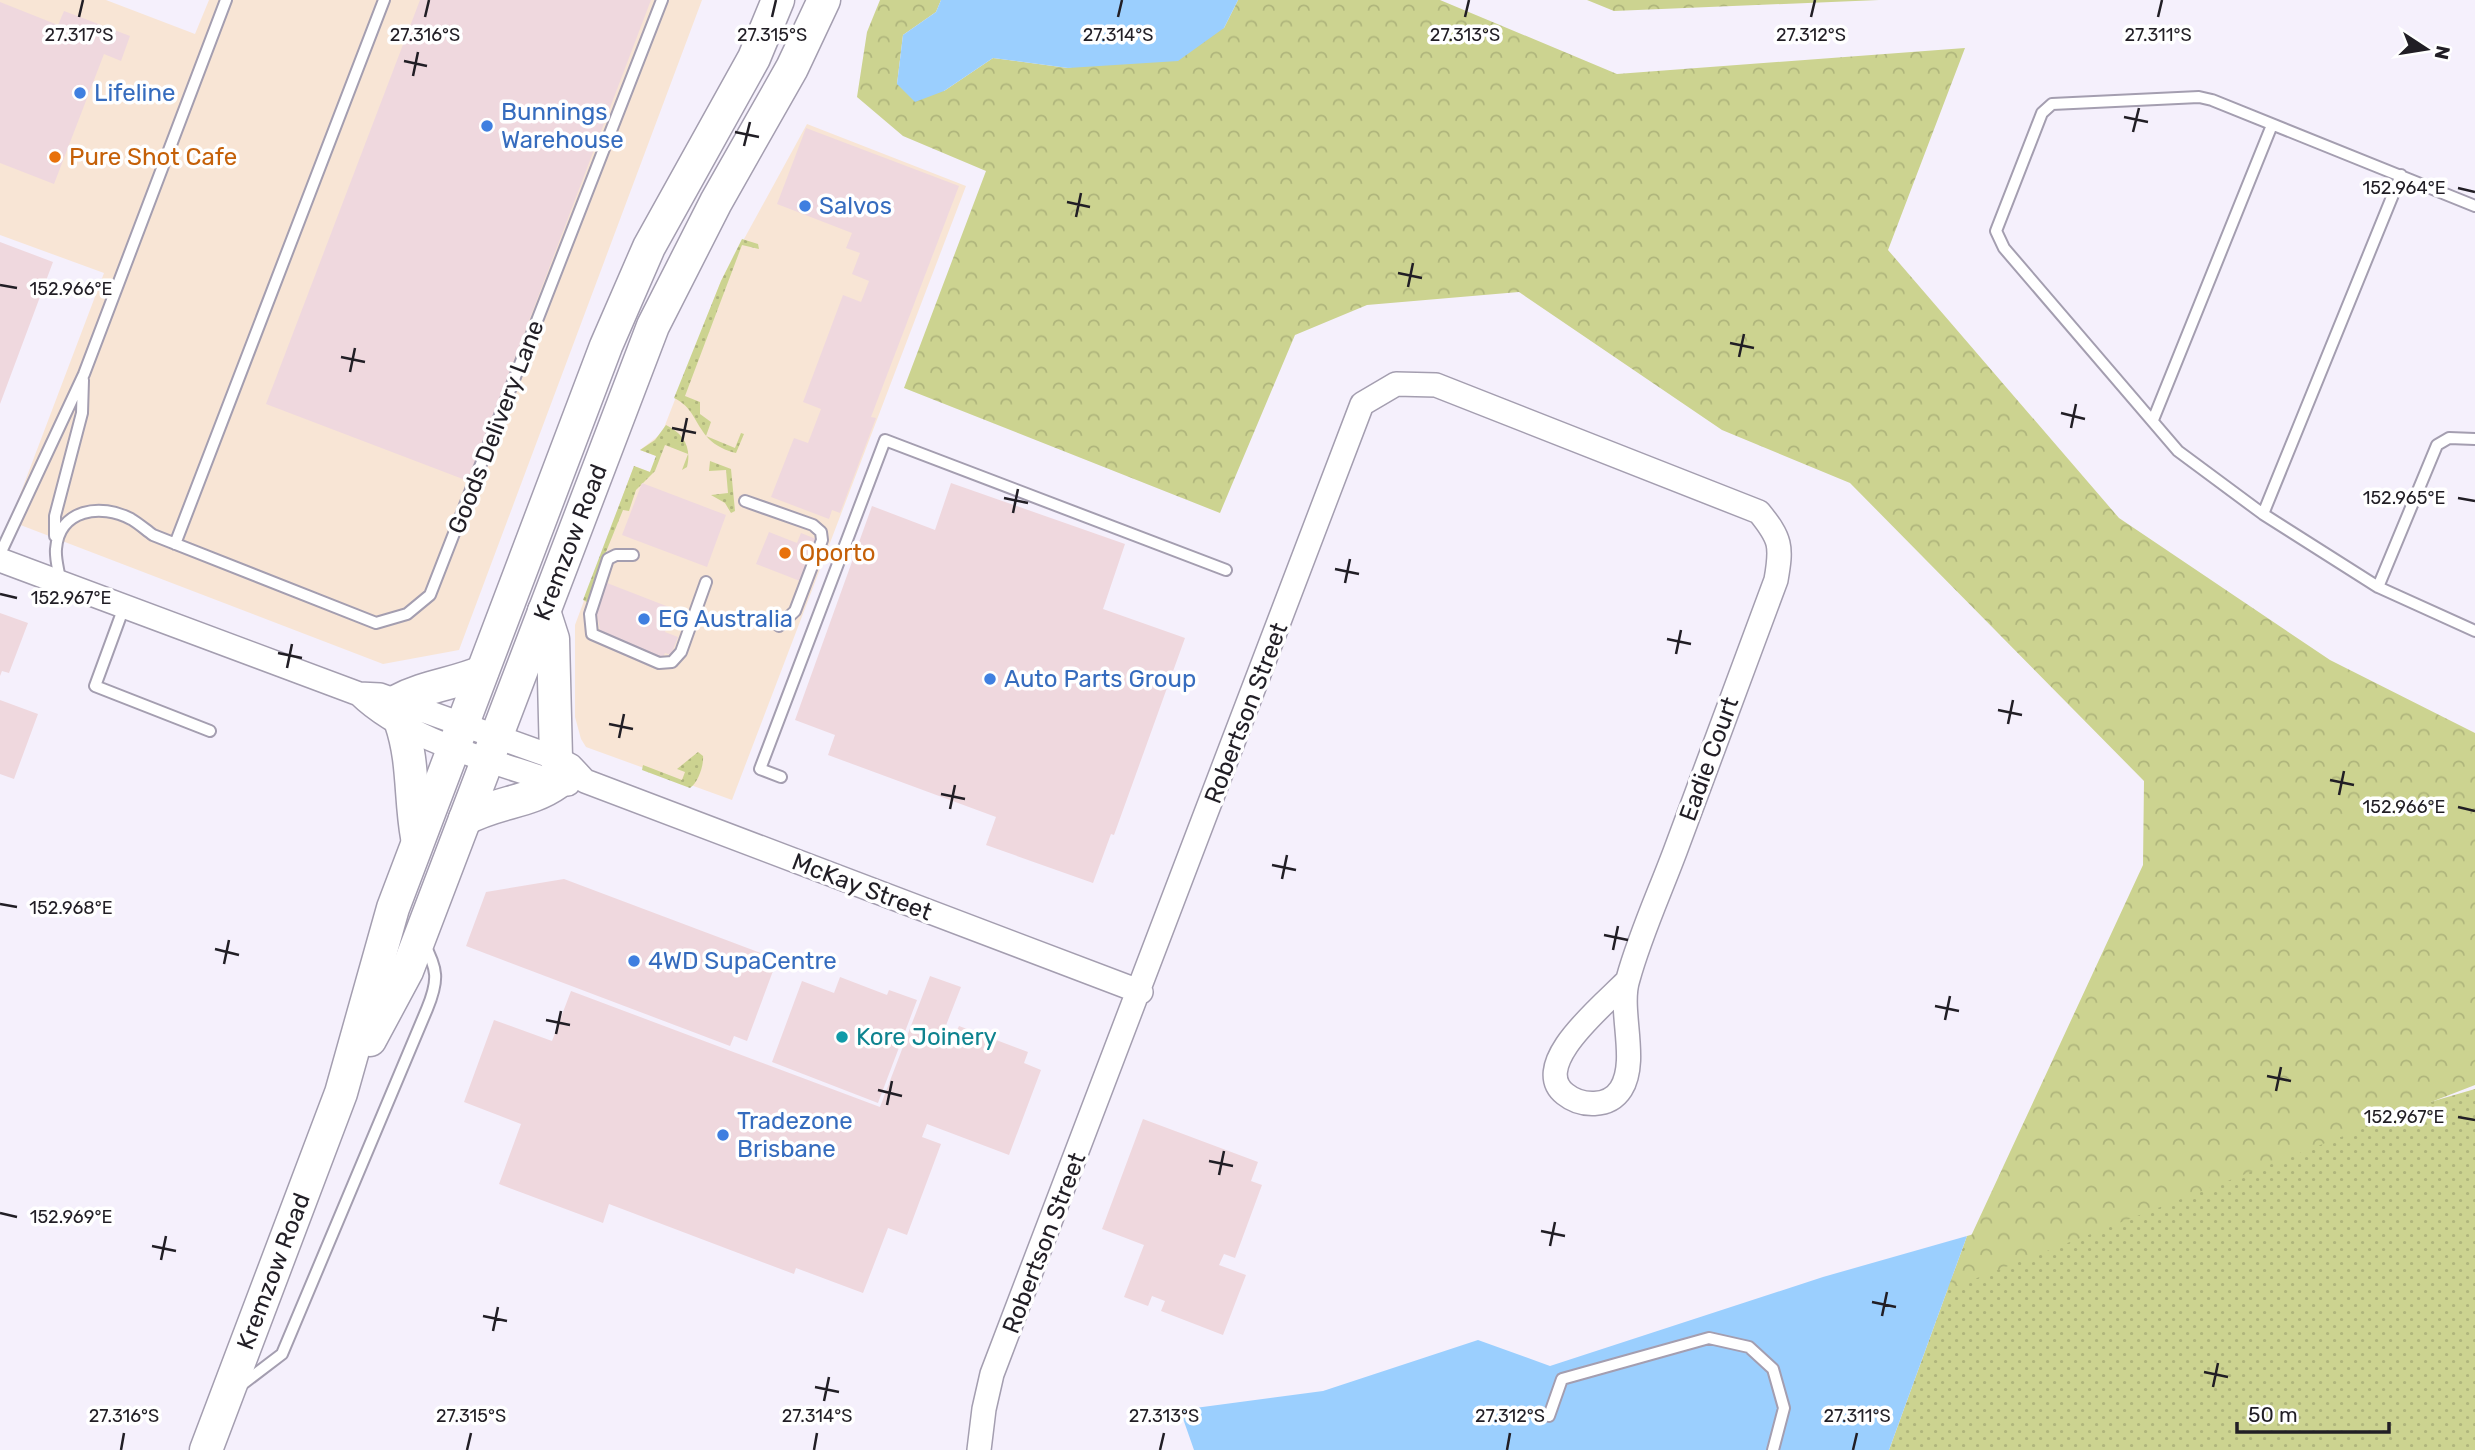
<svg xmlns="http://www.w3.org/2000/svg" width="2475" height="1450" viewBox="0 0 2475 1450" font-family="Rubik,sans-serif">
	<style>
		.commercial { fill: #f8e5d5 }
		.grass { fill: url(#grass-dots) }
		.forest { fill: url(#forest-crowns) }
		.water { fill: #9bcffe }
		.building { fill: #efd8de }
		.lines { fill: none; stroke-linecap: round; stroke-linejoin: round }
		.lane-casing { stroke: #a49eb0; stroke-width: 14 }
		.street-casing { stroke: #a49eb0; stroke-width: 26 }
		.secondary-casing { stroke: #a49eb0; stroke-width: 35 }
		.lane { stroke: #fff; stroke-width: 10 }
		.street { stroke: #fff; stroke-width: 23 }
		.secondary { stroke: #fff; stroke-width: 32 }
		.ticks { fill: none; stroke: #211e25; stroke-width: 2.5 }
		.shop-dot { fill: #3f7fe0; stroke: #fff; stroke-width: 2.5 }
		.food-dot { fill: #e8710a; stroke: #fff; stroke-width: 2.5 }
		.culture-dot { fill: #0f9aa8; stroke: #fff; stroke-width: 2.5 }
		.labels { text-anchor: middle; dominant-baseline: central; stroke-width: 7; stroke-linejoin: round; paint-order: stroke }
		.shop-label { font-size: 24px; fill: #366cbe; stroke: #fff; text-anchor: start }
		.food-label { font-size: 24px; fill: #c56008; stroke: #fff; text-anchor: start }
		.street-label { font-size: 24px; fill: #211e25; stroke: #fff }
		.culture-label { font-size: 24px; fill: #0d838f; stroke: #fff; text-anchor: start }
		.ticks-label { font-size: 18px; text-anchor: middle; fill: #211e25; stroke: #fff; stroke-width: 7; stroke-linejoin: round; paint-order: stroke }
	</style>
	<defs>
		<pattern id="grass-dots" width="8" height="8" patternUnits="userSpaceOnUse" patternTransform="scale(1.75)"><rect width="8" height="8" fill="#ccd390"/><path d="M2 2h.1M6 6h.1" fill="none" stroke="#afb57c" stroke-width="1.8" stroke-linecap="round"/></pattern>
		<pattern id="forest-crowns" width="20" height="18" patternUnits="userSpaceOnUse" patternTransform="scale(1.75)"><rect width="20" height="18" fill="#ccd390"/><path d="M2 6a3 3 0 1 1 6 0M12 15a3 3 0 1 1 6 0" fill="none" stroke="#afb57c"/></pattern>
	</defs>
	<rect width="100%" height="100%" fill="#f5f0fc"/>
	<path class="commercial" d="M0,0H106L195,34L209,0H702L459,650L383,664L10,521L104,273L0,235Z
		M807,124L966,186L732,800L586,747L581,739L575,717V625L634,466L650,472L656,460V456L640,450L662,433L721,281Z"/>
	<path class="grass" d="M742,239L758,244L759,249L742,245L685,396L700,402V414L711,422L706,436L735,448L741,433L744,434L736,453C693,442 703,412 674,398L721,281Z
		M666,425C683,433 692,447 687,467L682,470L688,454L665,445L655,471L636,490L629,511L623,510L593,584L589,603L583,600L634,466L650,472L656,456L640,450L655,440Z
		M710,461L731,469L735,511L731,513L725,503L711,495L728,493L726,470L709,471Z
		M698,752L703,756C704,765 698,783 690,788L642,770L643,765L682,780L685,772L677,769Z
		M2475,1089V1450H1889L1967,1236Z"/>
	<path class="forest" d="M880,0H941L936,12L903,35L897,84L944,91L993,58L1068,68L1224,28L1238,0H1440L1617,74L1965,48L1888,250L2119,518L2330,660L2475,733V1085L1946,1290L2143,865L2144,781L1850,483L1722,430L1519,292L1367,305L1295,335L1220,513L904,388L986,171L903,136L857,97L867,32Z
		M1587,0H1879L1614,11Z"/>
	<path class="water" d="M941,0H1238L1224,28L1178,61L1068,68L993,58L944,91L915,102L897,84L903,35L936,12Z
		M1967,1236L1889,1450H1194L1180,1410L1323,1391L1478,1340L1550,1366L1823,1277Z"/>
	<path class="building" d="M420,0H651L468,481L266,404Z
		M0,2L58,25L64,11L130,36L121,61L104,54L54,184L0,163Z
		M806,128L959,186L871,417L876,418L840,513L832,510L829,519L771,497L794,438L808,443L821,409L803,402L843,295L861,302L869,281L852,274L860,253L846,248L852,233L777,204Z
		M0,242L53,262L0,404Z
		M642,483L726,515L707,567L622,535Z
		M951,483L1125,544L1103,609L1185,638L1114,835L1111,834L1093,883L986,845L996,817L828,755L835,735L795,720L872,506L935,530Z
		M769,532L797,543L801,533L816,539L800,581L756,564Z
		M607,583L674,609L665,632L678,637L671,655L665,653L663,658L601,634L594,600L600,602Z
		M0,613L28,623L9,673L2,671L0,676Z
		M0,700L38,714L14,779L0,774Z
		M564,879L766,955L761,967L773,971L747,1041L734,1036L730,1046L466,946L486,892Z
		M930,976L961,987L943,1033L954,1037L959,1026L1028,1052L1024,1063L1041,1070L1009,1155L927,1124L922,1137L941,1144L907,1235L888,1228L863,1293L796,1268L794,1274L609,1204L603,1223L499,1184L521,1124L464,1102L494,1020L552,1041L571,991L880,1107Z
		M840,977L887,995L889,990L917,1000L878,1103L772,1062L802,981L834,993Z
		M1143,1119L1258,1162L1251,1181L1262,1185L1235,1258L1224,1254L1219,1265L1246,1275L1223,1335L1161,1311L1165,1301L1152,1296L1148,1306L1124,1297L1144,1245L1102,1229Z"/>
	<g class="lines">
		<g class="lane-casing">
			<path id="lane" d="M2475,206L2212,100L2199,97L2052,104L2042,113L1996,231L2004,248L2178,451L2263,514L2378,587L2475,631
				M2153,420L2272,125
				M745,501L813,525L821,532L822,540L795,611L779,626
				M2263,514L2401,175
				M55,536V516L82,413L83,380
				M175,544L384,0
				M0,554L84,374L226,0
				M633,555H616L608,559L590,614L592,634L659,663L672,662L681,652L706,582
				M60,581C59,571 55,559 56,549C59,509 101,503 131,519C138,523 146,530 153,535L376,623L407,614L430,595L662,0
				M2378,587L2437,445L2449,438L2475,439
				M124,607L95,686L210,731
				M781,777L760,769L885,440L1226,570
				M240,1386L282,1354L427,1009C439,980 438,969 423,942
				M1549,1416L1562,1379L1709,1338L1749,1347L1773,1369L1784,1408L1773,1450"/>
		</g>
		<g class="street-casing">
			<path id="street" d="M0,560L359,694L380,695L556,758L571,766L585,781L1141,992
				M359,694C407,741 494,761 557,783L568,784
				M979,1450L984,1409L992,1374L1362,404L1396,384L1436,385L1759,512C1781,539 1782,546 1776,580C1743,670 1709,759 1676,849C1660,892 1640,935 1628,979C1618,1010 1639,1060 1621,1089C1609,1108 1581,1107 1565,1094C1528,1065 1606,1003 1626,982"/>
		</g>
		<g class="secondary-casing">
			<g id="secondary">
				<path d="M544,611L553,639L556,758"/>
				<path d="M397,701C425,686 454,684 482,672"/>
				<path d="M401,723C414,761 410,799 417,837"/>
				<path d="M465,819C498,801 529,803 557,783"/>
				<path id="s1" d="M370,1040L407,971L653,326L716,202L792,68L824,0"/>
				<path id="s2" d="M206,1450L341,1093L393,908L606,346L649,247L754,58L778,0"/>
			</g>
		</g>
		<use href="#lane" class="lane"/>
		<use href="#street" class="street"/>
		<use href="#secondary" class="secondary"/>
	</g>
	<path class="ticks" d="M79,17L83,0M425,17L429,0M772,17L776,0M1118,17L1122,0M1465,17L1469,0M1811,17L1815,0M2158,17L2162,0M404,61L427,66M413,76L418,52M2124,117L2148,122M735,132L759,137M2133,132L2139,108M744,146L750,122M2458,188L2475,192M1067,202L1090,207M1076,217L1081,193M1398,273L1422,278M0,285L17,288M1408,287L1413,263M1730,343L1754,348M341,357L365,362M1739,357L1744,334M350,372L355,348M2061,413L2085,419M672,428L696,433M2071,428L2076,404M682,442L687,418M1004,498L1028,503M2458,498L2475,501M1013,513L1018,489M1335,569L1359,574M1345,583L1350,559M0,594L17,598M1667,639L1691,644M278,653L302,658M1676,654L1681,630M287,668L292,644M1998,710L2022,715M609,724L633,729M2008,724L2013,700M619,738L624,714M2330,780L2354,785M941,794L965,799M2339,795L2344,771M2458,807L2475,811M950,809L955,785M1272,865L1296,870M1282,879L1287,855M0,904L17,907M1604,935L1628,940M215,949L239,955M1613,950L1618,926M224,964L229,940M1935,1006L1959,1011M546,1020L570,1025M1945,1020L1950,996M556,1034L561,1011M2267,1076L2291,1081M878,1090L902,1096M2276,1091L2281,1067M887,1105L892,1081M2458,1117L2475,1120M1209,1161L1233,1166M1219,1175L1224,1151M0,1213L17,1217M1541,1231L1565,1236M152,1246L176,1251M1550,1246L1555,1222M161,1260L166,1236M1872,1302L1896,1307M483,1316L507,1321M1882,1316L1887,1292M493,1331L498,1307M2204,1372L2228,1377M815,1387L839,1392M2213,1387L2218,1363M824,1401L829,1377M121,1450L124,1433M467,1450L471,1433M814,1450L817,1433M1160,1450L1164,1433M1507,1450L1510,1433M1853,1450L1857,1433"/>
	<g class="shop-dot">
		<circle cx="80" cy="93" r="7"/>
		<circle cx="487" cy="126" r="7"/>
		<circle cx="805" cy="206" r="7"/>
		<circle cx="644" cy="619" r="7"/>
		<circle cx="990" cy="679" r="7"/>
		<circle cx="634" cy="961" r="7"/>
		<circle cx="723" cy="1135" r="7"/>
	</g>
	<g class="food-dot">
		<circle cx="55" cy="157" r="7"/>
		<circle cx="785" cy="553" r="7"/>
	</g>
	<circle class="culture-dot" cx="842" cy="1037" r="7"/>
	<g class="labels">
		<g class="shop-label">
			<text x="94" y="93">Lifeline</text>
			<text x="501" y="112">Bunnings<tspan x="501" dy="28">Warehouse</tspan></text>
			<text x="819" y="206">Salvos</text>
			<text x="658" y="619">EG Australia</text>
			<text x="1004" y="679">Auto Parts Group</text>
			<text x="648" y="961">4WD SupaCentre</text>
			<text x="737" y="1121">Tradezone<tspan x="737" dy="28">Brisbane</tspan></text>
		</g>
		<g class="food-label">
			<text x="69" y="157">Pure Shot Cafe</text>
			<text x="799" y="553">Oporto</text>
		</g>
		<g class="street-label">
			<text transform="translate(496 427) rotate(-69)">Goods Delivery Lane</text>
			<text stroke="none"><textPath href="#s1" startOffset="537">Kremzow Road</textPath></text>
			<text transform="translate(1246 713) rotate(-69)">Robertson Street</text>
			<text transform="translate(1709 759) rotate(-70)">Eadie Court</text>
			<text transform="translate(862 887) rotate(21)">McKay Street</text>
			<text transform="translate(1044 1243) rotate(-69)">Robertson Street</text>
			<text stroke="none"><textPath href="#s2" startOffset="191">Kremzow Road</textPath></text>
		</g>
		<g class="culture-label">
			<text x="856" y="1037">Kore Joinery</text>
		</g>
	</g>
	<g class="ticks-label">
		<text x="79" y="41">27.317°S</text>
		<text x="425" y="41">27.316°S</text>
		<text x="772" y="41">27.315°S</text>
		<text x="1118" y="41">27.314°S</text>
		<text x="1465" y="41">27.313°S</text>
		<text x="1811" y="41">27.312°S</text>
		<text x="2158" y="41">27.311°S</text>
		<text x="2404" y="194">152.964°E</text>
		<text x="71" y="295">152.966°E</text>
		<text x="2404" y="504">152.965°E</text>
		<text x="71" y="604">152.967°E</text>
		<text x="2404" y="813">152.966°E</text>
		<text x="71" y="914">152.968°E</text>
		<text x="2404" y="1123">152.967°E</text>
		<text x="71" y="1223">152.969°E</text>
		<text x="124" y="1422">27.316°S</text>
		<text x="471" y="1422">27.315°S</text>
		<text x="817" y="1422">27.314°S</text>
		<text x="1164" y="1422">27.313°S</text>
		<text x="1510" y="1422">27.312°S</text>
		<text x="1857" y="1422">27.311°S</text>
	</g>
	<g transform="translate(2426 49) rotate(102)" stroke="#ffffff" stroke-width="5" paint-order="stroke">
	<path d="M0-5L12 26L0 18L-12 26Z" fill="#211e25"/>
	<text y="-10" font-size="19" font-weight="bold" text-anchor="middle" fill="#211e25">N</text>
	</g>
	<path d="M2237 1422v10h152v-10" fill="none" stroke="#211e25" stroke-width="3.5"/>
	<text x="2248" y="1422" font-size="21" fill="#211e25" stroke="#ffffff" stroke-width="5" paint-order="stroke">50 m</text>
</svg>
